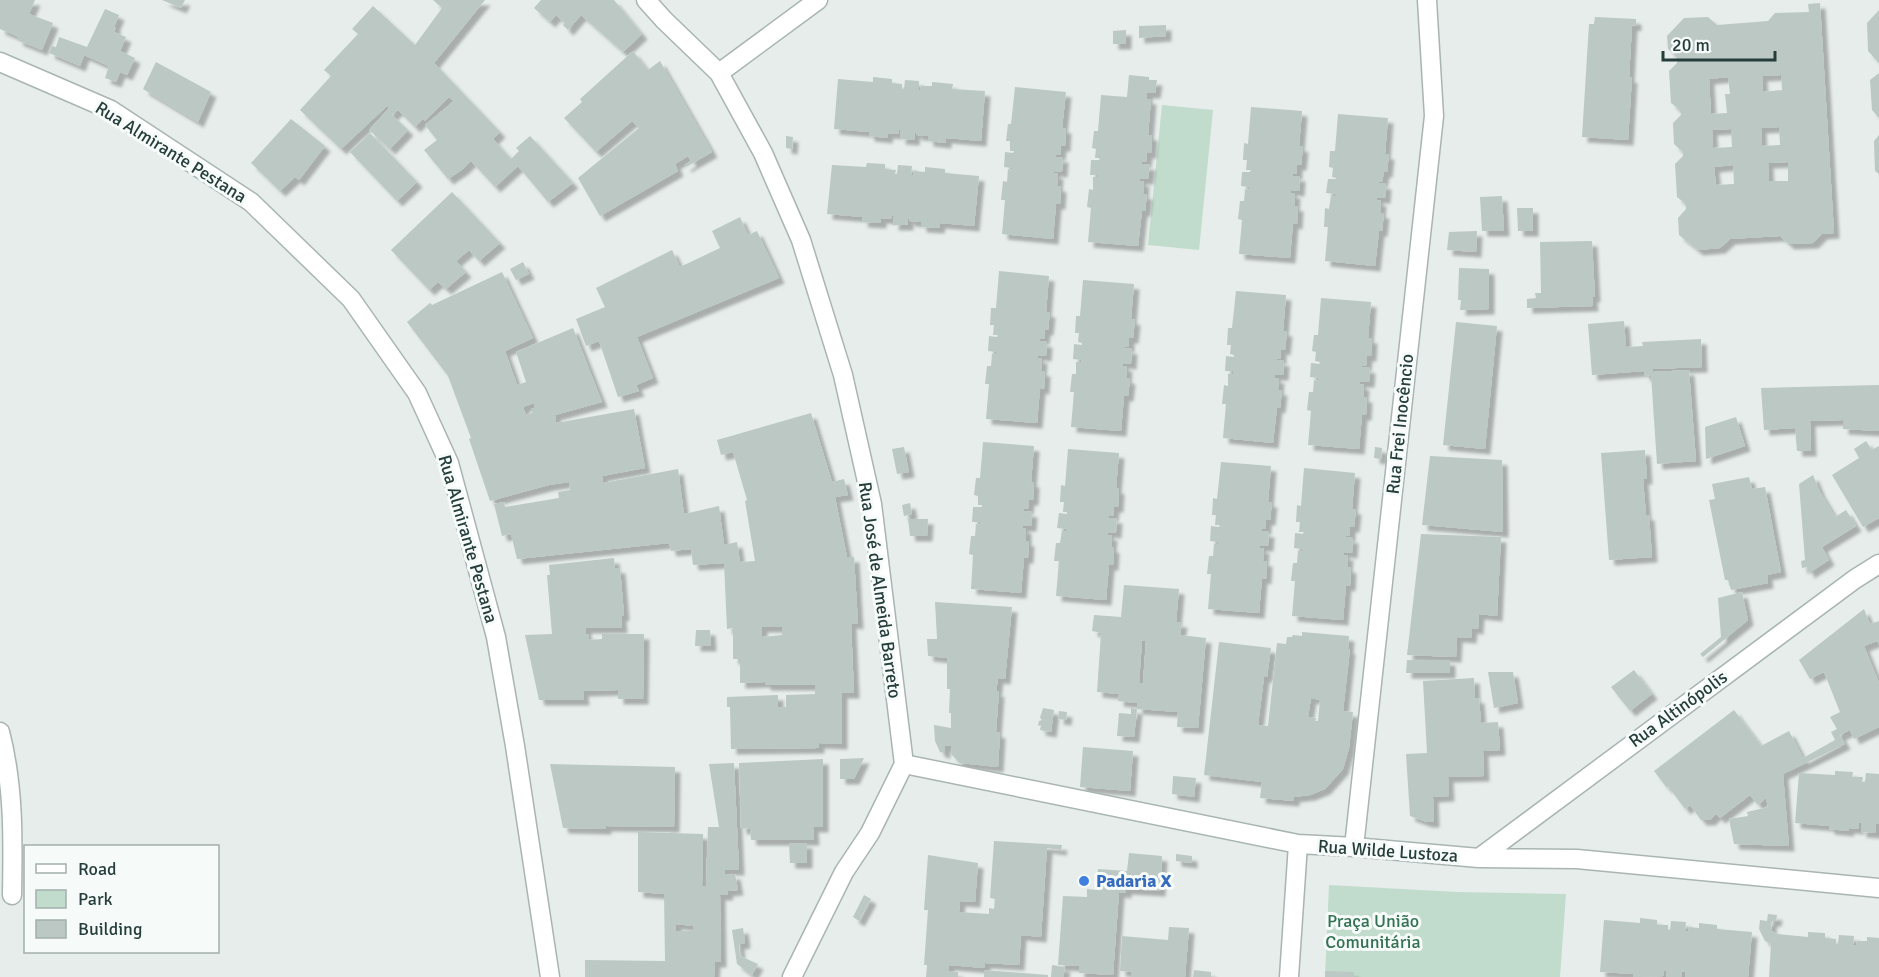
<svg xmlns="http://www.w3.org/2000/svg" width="1879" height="977" viewBox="0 0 1879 977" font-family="Signika,sans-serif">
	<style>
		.green { fill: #c1dccc }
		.building { fill: #bbc8c4; fill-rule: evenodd; filter: url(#shadow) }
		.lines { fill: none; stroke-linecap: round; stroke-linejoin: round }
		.minor-casing { stroke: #a9b5b3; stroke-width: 21 }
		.minor { stroke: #fff; stroke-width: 18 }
		.shop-dot { fill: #3f7fe0; stroke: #f6faf9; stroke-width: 2 }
		.labels { text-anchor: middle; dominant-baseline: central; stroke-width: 6; stroke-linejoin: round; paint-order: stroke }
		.street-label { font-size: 18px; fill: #263e3b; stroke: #f6faf9 }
		.shop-label { font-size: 18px; font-weight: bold; fill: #366cbe; stroke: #f6faf9; text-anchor: start }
		.park-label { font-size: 18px; fill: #347254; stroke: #f6faf9 }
	</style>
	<defs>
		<filter id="shadow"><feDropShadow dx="5.5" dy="5.5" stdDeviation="1.5" flood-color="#0004"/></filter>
	</defs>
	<rect width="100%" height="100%" fill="#e6edeb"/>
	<path class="green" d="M1162,105L1213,110L1199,250L1148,245Z
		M1329,885L1457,892L1566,894L1560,977H1325Z"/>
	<path class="building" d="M0,0H35L29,14L53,23L42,50L17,40L19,37L0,29Z
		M162,0H185L181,8Z
		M433,0H485L434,63L500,132L493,139L511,159L519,151L516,148L530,136L573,183L548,202L518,166L495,187L471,161L463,169L448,179L424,150L437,140L425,125L454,101L449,97L425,121L423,119L415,127L398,110L394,113L392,115L408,130L390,149L369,130L389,108L387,106L341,149L300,110L331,76L324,70L358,34L352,29L373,6L415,45L442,8Z
		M541,0H614L642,34L623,52L581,15L568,30L563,25L565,23L556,15L550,22L534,8Z
		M1820,3L1834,233L1822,234L1813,243L1789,244L1780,236L1730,239L1720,248L1698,250L1679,235L1678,218L1686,209V204L1677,197L1675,164L1683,156V152L1674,144L1673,123L1681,115L1680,110L1671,103L1669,71L1677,63V57L1668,49L1667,36L1684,18L1708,17L1717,25L1768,21L1775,13L1809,12L1808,4ZM1781,75L1782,90L1763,92L1762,76ZM1728,77L1730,94H1725L1727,113L1711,114L1709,79ZM1779,127L1780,145L1762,146L1761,128ZM1731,129L1732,147L1713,148L1712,130ZM1788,162V181H1769L1768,163ZM1733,165L1734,184L1716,185L1714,167Z
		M105,9L119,15L114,27L116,28L114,32L126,37L120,51L135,58L127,75L120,72L116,82L105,78L109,66L84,55L80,66L49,53L52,46L56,47L59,37L87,47Z
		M1879,10V63L1868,51L1867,23Z
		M1595,17L1636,19V26L1632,25L1629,78L1632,77L1628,140L1582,137L1589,24H1594Z
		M1166,25V36L1139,38V26Z
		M1126,30V44H1113V31Z
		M633,51L648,70L660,61L712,152L686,167L685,165L691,161L688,156L675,164L678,171L600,216L578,178L639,128L632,121L596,152L564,118L582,102L580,99Z
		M156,62L211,92L198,122L143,89Z
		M1879,73V118L1872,110L1870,80Z
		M1129,75L1149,77V80H1157L1155,93H1147V99H1151L1148,135H1152L1151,153H1147L1146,162H1142V164L1150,165L1148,179H1140V181H1144L1143,194H1147L1145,211H1142L1138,246L1088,242L1091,208L1087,207L1089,189L1093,190V177H1098L1099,175H1090L1091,160H1100L1099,158H1095L1096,149L1092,148L1094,131H1098L1101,95L1127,97Z
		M873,77L892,79V83L902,84V89H904L905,80L919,81V90H920L921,86H932V82L953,84L952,89L985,91L981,141L946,138V143L928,141V136L917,135L915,131L914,140L900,139L901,130H899L898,134L888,133L887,138L869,136V132L834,129L838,79L873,82Z
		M1015,87L1066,92L1062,128H1066L1065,146H1061L1060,155H1056V157H1063L1062,172L1054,171V173L1058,174L1057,186L1061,187L1060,204H1056L1053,239L1002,234L1005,200H1001L1003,181L1007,182L1008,169L1012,170V168L1004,167L1005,152L1013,153L1014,151H1010V141H1006L1008,124H1011Z
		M1251,107L1302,111L1299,146L1303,147L1301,165H1297V174H1293L1292,176H1300L1299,191L1291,190V193H1295L1294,206H1298L1297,224L1293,223L1290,258L1239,254L1242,220L1238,219L1240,201H1244L1245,189L1249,190V187L1241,186L1242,172H1250L1251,170H1246L1247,160H1243L1244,143L1248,144Z
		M1338,114L1388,118L1385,154H1389L1387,172H1384L1382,182L1378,181L1379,183L1386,184L1385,198H1377V200L1381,201L1380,213H1384L1382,231H1379L1375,266L1325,261L1328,227H1324L1325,208L1329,209L1331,196L1335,197V194L1326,193L1328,179H1336V178L1332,177L1333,168L1329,167L1330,151H1335Z
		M291,119L325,146L299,180L295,177L280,191L251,163Z
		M370,133L417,182L397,201L350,152Z
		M1879,135V174L1875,171L1874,141Z
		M786,136L793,137L792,149L786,148Z
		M867,163L885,164V169L896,170L895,174H897L898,165L912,166L911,175H913L914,171L925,172V167L945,169V173L979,176L974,226L940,223L939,228L921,227V222L910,221L908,217V225H893L894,216L892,215L891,219L881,218V223L862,222L863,217L827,214L832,165L866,167Z
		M452,192L500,243L479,261L469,250L456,261L466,272L446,289L438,282L429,290L391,250Z
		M1502,196L1504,231H1482L1480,197Z
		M1517,208H1533V231H1518Z
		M740,217L748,235L757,231L779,278L637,337L653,378L636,385L639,391L618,397L599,341L586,346L576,319L605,307L596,288L672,250L680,267L720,248L712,231Z
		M1477,231L1476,252L1447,250L1449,232Z
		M1592,241L1595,297H1592L1593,306L1527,308V299L1536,298L1535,293H1541L1540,242Z
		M523,262L529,274L516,280L510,269Z
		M1459,268L1489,269V309L1460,310L1461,300H1458Z
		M999,271L1049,276L1046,312H1050L1048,330H1045L1044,339H1040L1039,341L1047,342L1046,356L1038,355V358H1042L1041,371H1045L1044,389L1040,388L1037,423L986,419L989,384H985L987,366H991L992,354H996V352L988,351L989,336L997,337L998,335H993L994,325H990L991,308H996Z
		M502,272L533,338L505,351L517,385L526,382L516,352L573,328L602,402L555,415L556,423L634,409L645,468L602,476L603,483L678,469L684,514L719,506L724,545L737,542L740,562L755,561L745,501L747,500L733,452L721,455L717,440L811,413L832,482L844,479L848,495L835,497L847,557H854L858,624L851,623L854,693H842V744L819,743V748L731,749L730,707H727V697L778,695V707H786V695L815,694V685H765V682L740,683V659H733V628L727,629L724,563L693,565L691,549L671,551L669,543L517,559L511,534L502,536L494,504L504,502L505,507L559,498L558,492L570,490L569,482L549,485L490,501L469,439L471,438L448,376L407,322L430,303L432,305ZM534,403L535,408L531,409L532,413L526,415L523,407ZM762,627H782V635L762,637Z
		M1083,280L1134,284L1131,319L1135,320L1133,338H1129V347L1125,346L1124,348L1132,349L1131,364L1123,363V366H1127L1126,378L1130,379L1128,396H1124L1121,431L1071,427L1074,392H1070L1072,374H1076V362H1081V360L1073,359L1074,344L1082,345V343L1078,342L1079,333H1075L1076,316H1080Z
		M1236,291L1286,295L1283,331H1287L1285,350L1281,349V359L1277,358L1276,360L1284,361L1283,375H1275V378H1279L1278,390H1282L1280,408L1277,407L1273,443L1223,438L1226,404H1222L1224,385L1228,386V374H1233V371H1225L1226,356L1234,357V355L1230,354L1231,345H1227L1228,328H1232Z
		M1321,298L1371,302L1368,338H1372L1371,356H1367L1366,366L1362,365V367L1370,368L1369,382H1360V384L1364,385L1363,397H1367L1366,415H1362L1359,449L1308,445L1311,411L1307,410L1309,392H1313L1314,380L1318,381V378L1310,377L1311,363L1320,364V362L1315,361L1316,352L1312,351L1314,335H1318Z
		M1624,321L1626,347L1643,346L1642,342L1701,339L1702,367L1652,369L1653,372L1689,370L1696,461L1657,464L1651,375L1645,376L1644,371L1592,375L1588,324Z
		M1456,322L1497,326L1485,449L1443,445Z
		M1879,385V431L1843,429V420L1810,421L1811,451H1797L1795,428L1764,430L1761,388Z
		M1736,417L1745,446L1706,459L1705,427Z
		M1866,441L1872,450L1879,446V518L1863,527L1832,475L1859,458L1854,449Z
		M983,442L1034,446L1031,482H1034L1033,500H1029L1028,509H1024V511L1032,512L1031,526H1023L1022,528H1026V541H1029L1028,558H1024L1021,593L971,589L973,555L969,554L971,536H975L976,524L980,525L981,522H972L973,507H982V505H978V496L974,495L976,478H980Z
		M904,447L909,472L897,474L892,449Z
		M1375,447L1382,448L1381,459L1374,458Z
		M1068,449L1119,453L1116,488L1119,489L1118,507H1114L1113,516H1109V518H1117L1116,533L1108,532V535H1112L1111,547L1114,548L1113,565H1109L1106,600L1056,596L1059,561H1054L1056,543H1060L1062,531H1066V529L1057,528L1059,513L1067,514V512H1063L1064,502H1060L1061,485L1065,486Z
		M1645,450L1647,479H1643L1646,515H1649L1652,557L1609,560L1601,453Z
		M1430,456L1502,460L1503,532L1422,525Z
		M1221,462L1271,466L1268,502H1272L1270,520H1266V529H1262L1261,531L1269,532L1268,546H1260V548H1264L1263,561H1267L1266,579L1262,578L1259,613L1208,609L1211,574H1207L1209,556H1213L1214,544H1218V542L1210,541L1211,526L1219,527L1220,525H1215L1216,515H1212L1213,498L1217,499Z
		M1304,468L1355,473L1352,509H1356L1354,527H1350V536H1346L1345,537L1353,538L1352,553L1344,552V555H1348L1347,567L1351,568L1350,586L1346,585L1343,620L1292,616L1295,581H1291L1293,563H1297L1298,551H1302V549L1294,548L1295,533L1303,534L1304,532H1299L1300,522H1296L1297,505L1301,506Z
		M1813,475L1820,492L1835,517L1846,510L1856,526L1822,547L1829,560L1809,573L1807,567L1802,568L1801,561L1805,560L1799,484Z
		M1749,477L1752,489L1765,487L1781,572L1767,575L1768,583L1731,590L1728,580H1725L1709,500L1715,499L1712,484Z
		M910,503L912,514L904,516L902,505Z
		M908,519H928L927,536H910Z
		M1421,534L1501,537L1497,616L1479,614L1478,629L1472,628L1471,638L1457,637L1456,657L1407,655Z
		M614,558L615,568H620L624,615L621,616L622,628H586V634H589V640L602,639V634H644L643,699H618V690L583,691L584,700H539L525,635L552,634L547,575H550L549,565Z
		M1124,585L1179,589L1176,622H1182L1180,635L1206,638L1198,728L1177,727L1178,712L1137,709V703L1118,701L1119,694L1097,692L1101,633L1092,631L1094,615L1121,617ZM1142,641H1146L1143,683H1139Z
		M1742,592L1748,620L1703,657L1700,654L1721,637L1718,598Z
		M935,602L1012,607L1005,679L998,678L996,692L999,691L996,732L1000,733L998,767L960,763L951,754L952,746H945V753L940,752L935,741L934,725L951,728V713H949L950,689H947V658L928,656L927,639H937Z
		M1864,609L1870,624L1879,621V645L1877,641L1864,646L1879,683V727L1854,739L1850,730L1840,735L1845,744L1783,774L1789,846L1734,844L1729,819L1748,816L1747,812L1768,807L1766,798L1758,805L1750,795L1720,818L1716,814L1710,820H1701L1690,805L1685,809L1668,786L1667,788L1654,771L1734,710L1761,746L1789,731L1803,758L1835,740L1831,732L1837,729L1830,717L1840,712L1824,672L1810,679L1799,660Z
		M696,630H710L711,646H695Z
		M1302,632L1349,636L1348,649H1350L1343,711L1353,712L1349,748L1343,769L1325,789L1310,795L1294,797V801L1260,798L1262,782L1204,775L1219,642L1271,648L1267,677H1264L1258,725L1268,726L1277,643L1286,644L1287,637H1292L1293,635L1302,636ZM1311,698L1320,700L1318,721H1315L1316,718L1308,717Z
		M1407,660H1450V673H1406Z
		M1634,670L1652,694L1630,711L1611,687Z
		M1488,672H1513L1518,703L1494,708Z
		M1474,678L1475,698H1479L1481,723L1498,722L1500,750L1483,751L1484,776L1448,777L1449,796L1433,797L1434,822H1427L1410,816L1406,754L1427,753L1423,681Z
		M1043,708L1054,710L1051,732L1040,730L1041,725L1038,726L1039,721L1042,720L1040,718Z
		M1131,708L1137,709L1134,737L1117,736L1119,713L1131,714Z
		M1059,711L1067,712L1066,720L1058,719Z
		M1083,747L1133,751L1130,791L1080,787Z
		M864,758L854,779H840V759Z
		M823,759V827H813L814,840H751L750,828L741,829L739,763Z
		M734,763L739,870H724L725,875L735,874L738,890L727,891L728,895H720L721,962H715L714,977H585V960L665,961L664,894L638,892V832L703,834L702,886H706L708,827H719L709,764ZM676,924L693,926V931H676Z
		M550,764L675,767L674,827L606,826V829L563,828Z
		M1835,771L1853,772L1852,777H1863L1862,782H1865L1866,773L1879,774V824H1876V833L1861,832V823H1859V829L1849,828L1848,831L1829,829V826L1795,823L1799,773L1835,775Z
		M1173,776L1196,778L1194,797L1172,794Z
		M994,841L1062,845L1061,850L1047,848L1041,937L1021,935L1019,965L985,963L984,968L949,965L948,971L958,972V977H926L927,965H924L928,910H924L928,855L978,863L975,902L960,901L959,912L989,914V908L994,909L995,899L990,898Z
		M789,843H807V863H790Z
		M1129,853L1162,856L1160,891L1126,889V893L1119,892L1113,975L1079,973V966L1058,965L1063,896L1087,897V889L1096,890L1098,869L1127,871Z
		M1176,854L1192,856V863L1176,861Z
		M864,895L871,899L859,921L853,917Z
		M1768,914L1777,915L1776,921H1772L1771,925L1772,931L1777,934L1808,937V932L1825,933V938L1836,939V944L1838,943L1839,935L1854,936L1853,945H1856L1857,941H1867V937L1879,938V977H1769L1771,944L1765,941L1759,929L1760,920L1767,921Z
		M1640,918L1657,920V925H1668V930H1670L1671,921L1686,922L1685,931H1688L1689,927L1699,928V923L1717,925V929L1752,932L1748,977H1685V972H1682L1681,977H1666L1667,971H1664V976L1633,977L1634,974L1600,972L1604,920L1640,923Z
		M1169,927L1189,928L1185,977H1131V972L1120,971L1122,936L1168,940Z
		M743,928L745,943L739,944L740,956L758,964L752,975L737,964L732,930Z
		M1052,965L1065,967L1063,977H1051Z
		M984,970L1048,975V977H984Z
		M1194,970L1211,972V977H1193Z
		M1325,971L1354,972V977H1325Z"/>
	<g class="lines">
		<g class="minor-casing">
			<path id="minor" d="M646,0L664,20L719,73L763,153L801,240L843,375L872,504L904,764L870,833L844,872L792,977
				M0,62L111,110L251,202L351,299L417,393L449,463L496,637L515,746L550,977
				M719,73L818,0
				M0,732C14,786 13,840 12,895
				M904,764L1298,844L1354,847L1479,858L1577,859L1879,888
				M1354,847L1434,116L1427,0
				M1479,858L1855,579L1879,564
				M1289,977L1298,844"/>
		</g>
		<use href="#minor" class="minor"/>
	</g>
	<circle class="shop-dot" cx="1084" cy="881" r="6"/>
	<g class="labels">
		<g class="street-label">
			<text transform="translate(171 152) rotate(32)">Rua Almirante Pestana</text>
			<text transform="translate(1400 424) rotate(-84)">Rua Frei Inocêncio</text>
			<text transform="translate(468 539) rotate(74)">Rua Almirante Pestana</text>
			<text transform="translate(880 590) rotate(82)">Rua José de Almeida Barreto</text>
			<text transform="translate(1678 709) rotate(-36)">Rua Altinópolis</text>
			<text transform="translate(1388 851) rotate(4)">Rua Wilde Lustoza</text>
		</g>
		<g class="shop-label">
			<text x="1096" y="881">Padaria X</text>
		</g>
		<g class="park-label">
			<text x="1373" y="921">Praça União<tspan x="1373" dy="21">Comunitária</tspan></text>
		</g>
	</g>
	<rect x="24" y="845" width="195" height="108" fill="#f6faf9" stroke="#a3afad" stroke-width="1.5"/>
	<rect x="36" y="864" width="30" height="9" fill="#ffffff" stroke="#a3afad" stroke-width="1.5"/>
	<text x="78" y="875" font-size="18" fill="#263e3b">Road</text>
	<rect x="36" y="890" width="30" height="18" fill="#c1dccc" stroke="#a3afad" stroke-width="1.5"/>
	<text x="78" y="905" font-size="18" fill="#263e3b">Park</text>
	<rect x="36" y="920" width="30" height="18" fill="#bbc8c4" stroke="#a3afad" stroke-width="1.5"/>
	<text x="78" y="935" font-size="18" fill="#263e3b">Building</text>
	<path d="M1663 51v9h112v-9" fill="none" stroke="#263e3b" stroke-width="3"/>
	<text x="1672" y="51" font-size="18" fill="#263e3b" stroke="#f6faf9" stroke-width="4.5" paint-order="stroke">20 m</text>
</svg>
